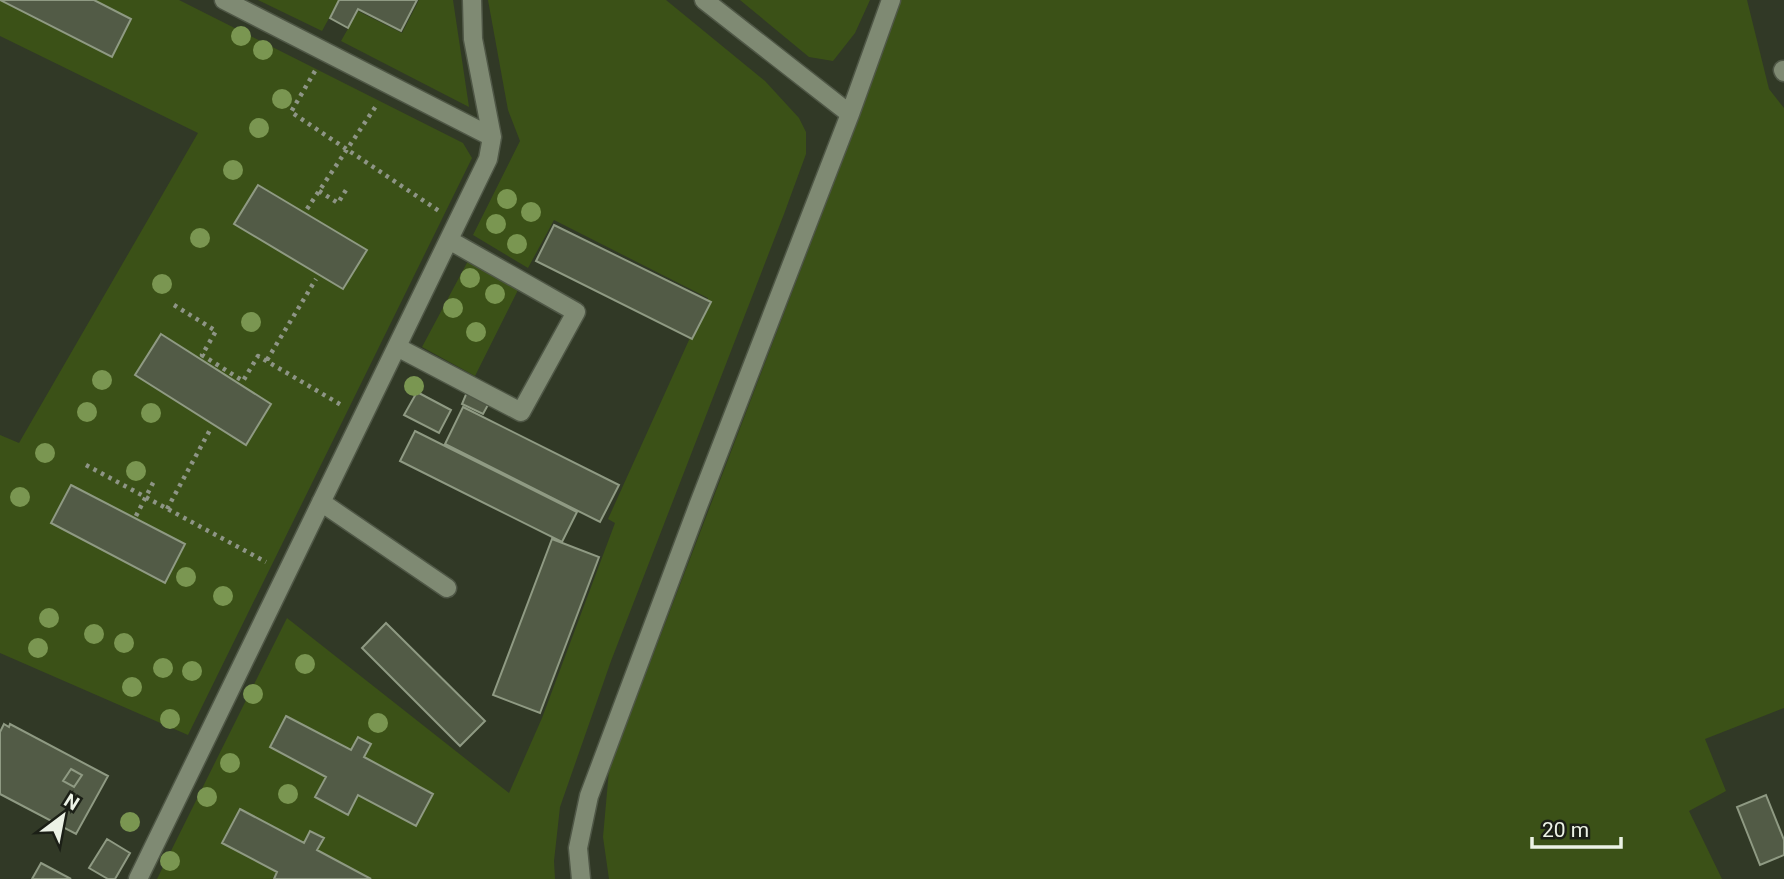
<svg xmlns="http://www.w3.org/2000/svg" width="1784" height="879" viewBox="0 0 1784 879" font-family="Roboto,sans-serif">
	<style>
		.green { fill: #3b5117 }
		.building { fill: #525b46; stroke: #8f9a83; stroke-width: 2; fill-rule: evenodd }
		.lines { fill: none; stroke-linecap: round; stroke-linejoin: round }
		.lane-casing { stroke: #4f5746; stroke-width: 21 }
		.street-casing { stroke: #4f5746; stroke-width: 21 }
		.path { stroke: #8e9586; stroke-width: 4.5; stroke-dasharray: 3.5 5; stroke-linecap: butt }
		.lane { stroke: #7f8a73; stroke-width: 18 }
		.street { stroke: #7f8a73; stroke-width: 18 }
		.tree { fill: #7a9651 }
	</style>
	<rect width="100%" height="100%" fill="#313926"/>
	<path class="green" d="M0,0H179L463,143L472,158L188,735L0,653V435L19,443L198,133L0,36Z
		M258,0H339L322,31Z
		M419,0H453L469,107L341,41L358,11L402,33Z
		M488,0H666L765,81L799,118L806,132V154L784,214L611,661L560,807L554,861L555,879H157L287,618L509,793L542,718L615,523L608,519L708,298L554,220L528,268L473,235L520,141L508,110Z
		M740,0H870L855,33L833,61L809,57Z
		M898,0H1747L1769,89L1784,108V708L1705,739L1726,791L1689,811L1722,879H609L603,837L609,770L852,136Z
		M469,259L519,288L475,376L422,347Z"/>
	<path class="building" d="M0,0H94L131,19L112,57Z
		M339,0H417L401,31L358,9L348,28L330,18Z
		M258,185L367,250L343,289L234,224Z
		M554,225L711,302L692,339L536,261Z
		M161,334L271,404L246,445L135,375Z
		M417,392L451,410L439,433L404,415Z
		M467,392L489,403L483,414L462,404Z
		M463,407L619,485L600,522L445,444Z
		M415,431L577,512L562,542L400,461Z
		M71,485L185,544L165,583L51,523Z
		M552,539L599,557L540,713L493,695Z
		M386,623L485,721L460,746L362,648Z
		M286,716L351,750L358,737L371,744L364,757L433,794L416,826L358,795L348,815L315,797L326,777L270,747Z
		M4,724L9,727L10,724L108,776L76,834L0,794V732ZM71,769L82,775L74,787L63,781Z
		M71,769L82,775L74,787L63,781Z
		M1766,795L1784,840V855L1760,865L1737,807Z
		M240,809L304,843L310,831L324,838L317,850L371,879H274L277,872L222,843Z
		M107,839L130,853L115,879H108L89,868Z
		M41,863L71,879H32Z"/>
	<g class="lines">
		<g class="lane-casing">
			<path id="lane" d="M224,0L492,137
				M850,114L891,0
				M397,347L521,412L576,312L449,240
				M321,502L447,588
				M138,879L488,159L492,137L473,39L472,0
				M581,879L578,848L589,796L698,506L850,114L704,0"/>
		</g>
		<g class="street-casing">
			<path id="street" d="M1783,70L1784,72"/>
		</g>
		<path class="path" d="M315,71L291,112L439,211
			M319,191L338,203L346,190
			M307,209L378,103
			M174,305L216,331L202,355L243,381L258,356L343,406
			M267,360L316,279
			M86,465L266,562
			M167,509L211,428
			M136,516L154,481"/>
		<use href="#lane" class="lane"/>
		<use href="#street" class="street"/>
	</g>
	<g class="tree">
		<circle cx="241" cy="36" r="10"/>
		<circle cx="263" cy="50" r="10"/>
		<circle cx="282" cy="99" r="10"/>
		<circle cx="259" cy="128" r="10"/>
		<circle cx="233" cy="170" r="10"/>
		<circle cx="507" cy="199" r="10"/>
		<circle cx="531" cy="212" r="10"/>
		<circle cx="496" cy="224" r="10"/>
		<circle cx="200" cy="238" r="10"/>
		<circle cx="517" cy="244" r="10"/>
		<circle cx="470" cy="278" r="10"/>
		<circle cx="162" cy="284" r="10"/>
		<circle cx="495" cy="294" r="10"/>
		<circle cx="453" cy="308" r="10"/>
		<circle cx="251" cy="322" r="10"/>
		<circle cx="476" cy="332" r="10"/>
		<circle cx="102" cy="380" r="10"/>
		<circle cx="414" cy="386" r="10"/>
		<circle cx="87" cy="412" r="10"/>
		<circle cx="151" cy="413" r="10"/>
		<circle cx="45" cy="453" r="10"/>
		<circle cx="136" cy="471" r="10"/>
		<circle cx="20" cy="497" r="10"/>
		<circle cx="186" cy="577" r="10"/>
		<circle cx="223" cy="596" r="10"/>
		<circle cx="49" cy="618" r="10"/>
		<circle cx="94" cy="634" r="10"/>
		<circle cx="124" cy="643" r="10"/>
		<circle cx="38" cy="648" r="10"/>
		<circle cx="305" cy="664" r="10"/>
		<circle cx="163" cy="668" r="10"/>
		<circle cx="192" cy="671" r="10"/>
		<circle cx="132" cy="687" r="10"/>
		<circle cx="253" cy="694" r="10"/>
		<circle cx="170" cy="719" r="10"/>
		<circle cx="378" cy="723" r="10"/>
		<circle cx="230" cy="763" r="10"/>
		<circle cx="288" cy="794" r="10"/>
		<circle cx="207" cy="797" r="10"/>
		<circle cx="130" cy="822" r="10"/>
		<circle cx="170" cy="861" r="10"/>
	</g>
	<g transform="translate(63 816) rotate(32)" stroke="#1b1f16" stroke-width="5" paint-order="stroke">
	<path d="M0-5L12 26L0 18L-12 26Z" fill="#ecf2e6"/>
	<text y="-10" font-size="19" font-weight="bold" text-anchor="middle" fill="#ecf2e6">N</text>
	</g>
	<path d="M1532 837v10h89v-10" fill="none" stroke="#ecf2e6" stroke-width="3.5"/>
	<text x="1542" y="837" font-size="21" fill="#ecf2e6" stroke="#1b1f16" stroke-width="5" paint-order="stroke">20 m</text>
</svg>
